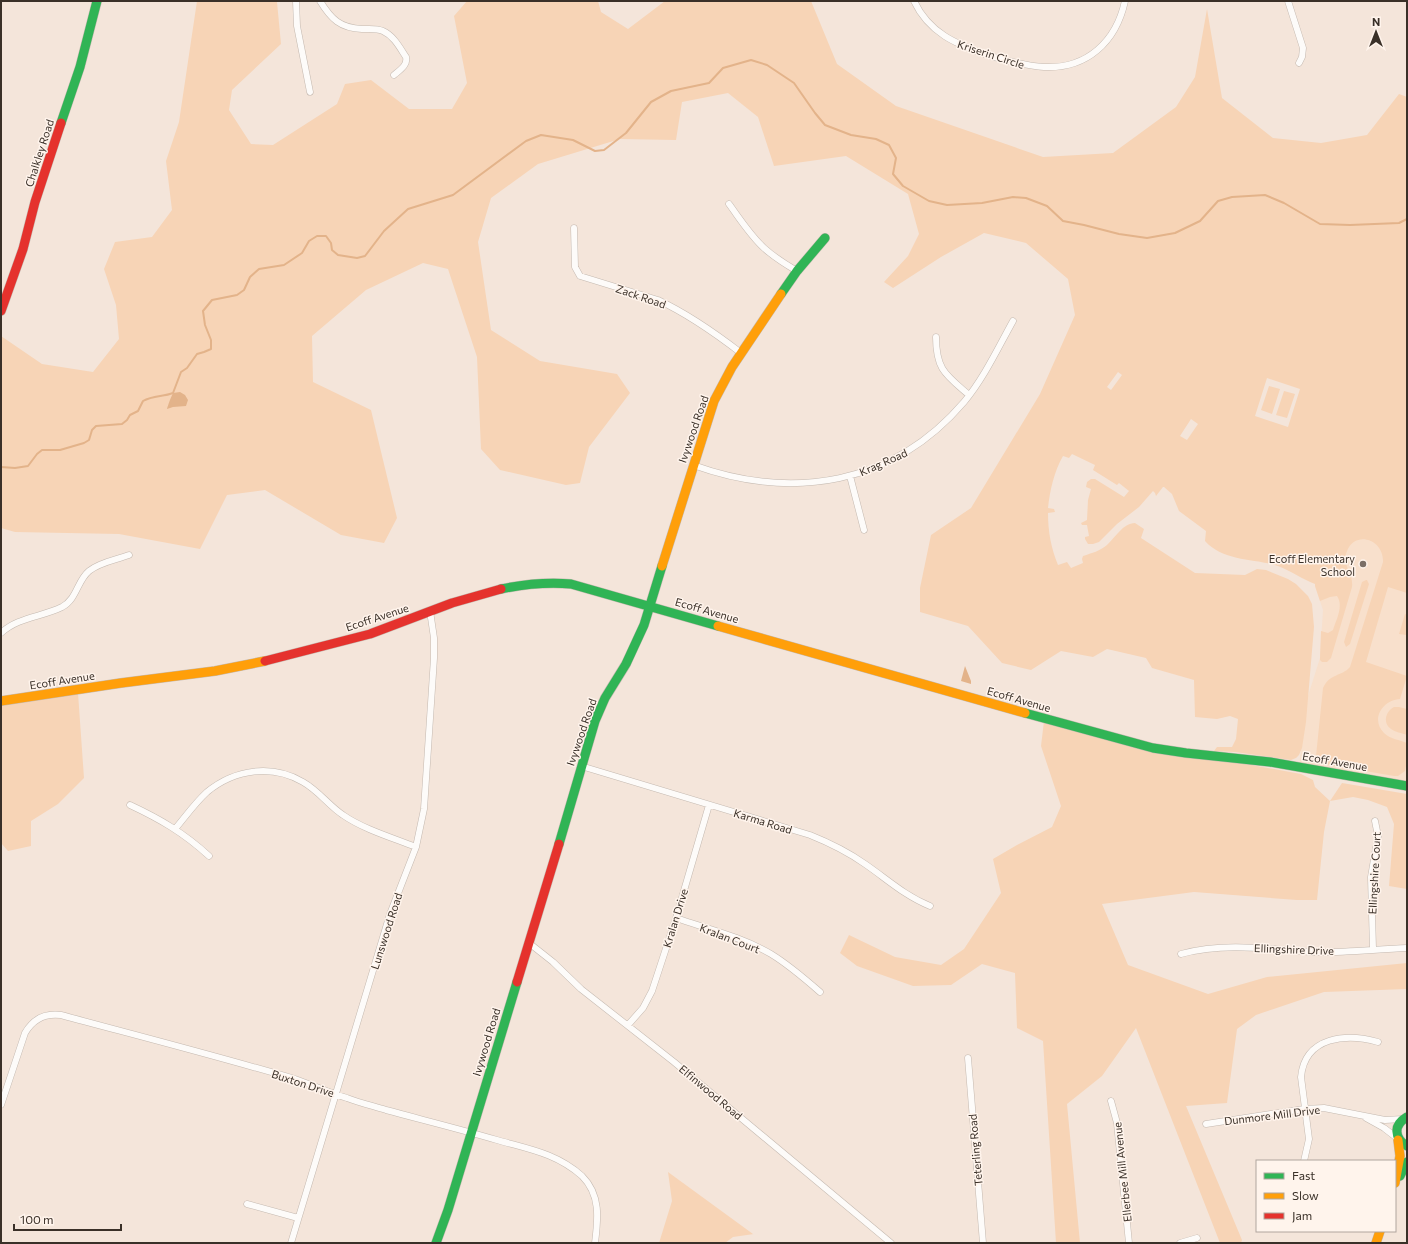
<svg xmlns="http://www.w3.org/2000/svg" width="1408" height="1244" viewBox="0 0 1408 1244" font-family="Commissioner,sans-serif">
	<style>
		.built { fill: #f8e0cc }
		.green { fill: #f7d4b6; fill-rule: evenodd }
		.water { fill: #e3b38a }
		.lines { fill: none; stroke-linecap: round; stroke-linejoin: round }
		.stream { stroke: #e3b38a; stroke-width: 2 }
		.street-casing { stroke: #c4b9b0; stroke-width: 7 }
		.fast-casing { stroke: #c4b9b0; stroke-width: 10 }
		.slow-casing { stroke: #c4b9b0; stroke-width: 10 }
		.jam-casing { stroke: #c4b9b0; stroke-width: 10 }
		.street { stroke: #fdfbf9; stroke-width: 6 }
		.fast { stroke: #30b455; stroke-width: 9 }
		.slow { stroke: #ff9f0a; stroke-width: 9 }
		.jam { stroke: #e5322d; stroke-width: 9 }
		.poi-dot { fill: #7b6f66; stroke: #fff4ec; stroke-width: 1.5 }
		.labels { text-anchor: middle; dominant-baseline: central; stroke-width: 3; stroke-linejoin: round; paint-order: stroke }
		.street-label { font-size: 11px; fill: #3a3028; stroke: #fff4ec }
		.poi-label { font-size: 11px; fill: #3a3028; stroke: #fff4ec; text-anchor: end }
	</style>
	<rect width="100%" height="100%" fill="#f4e5da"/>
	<path class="built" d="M1407,379V786L1299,766L1308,696L1320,658L1323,610L1315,586Z"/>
	<path class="green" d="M197,1H276L277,2L281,44L232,90L229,110L251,144L273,145L337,104L345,84L371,80L409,109H452L467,83L454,16L467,1H598L601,12L628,29L665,1H811L837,64L896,106L1043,157L1113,153L1176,107L1195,77L1207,9L1222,98L1273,138L1321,143L1367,135L1399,94L1407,97V593L1388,587L1366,662L1407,676L1400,699C1383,700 1370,719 1384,733C1390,739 1400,740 1407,743V761L1405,771L1398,776H1394L1325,764L1321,762L1316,756L1323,688C1330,673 1341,677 1350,667L1383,562C1384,539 1355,530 1347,551C1341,565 1354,574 1352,587L1331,658L1327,662H1322L1320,660V658L1321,631L1328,633L1333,630C1336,620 1344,606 1337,596L1330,597L1320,601L1315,586V584C1302,579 1291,571 1278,566C1254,558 1224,562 1205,541L1206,531L1179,511L1172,494L1164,487H1163L1156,496L1155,493L1153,491L1139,507L1117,524L1099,542L1093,544H1088L1085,539V537L1089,536L1087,525H1082L1081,523L1087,520L1088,500L1091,489L1086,487L1087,482L1091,479H1095L1124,497L1129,491L1119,483L1117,485L1093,470L1095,465L1072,454L1069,458L1063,456C1054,472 1050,490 1048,508L1054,509L1055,512L1048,513C1048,531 1051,548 1058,565L1067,562L1071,568L1083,563L1082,559L1083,556C1092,553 1100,551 1107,545C1115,538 1123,523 1135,523L1144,529L1141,538L1195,573L1245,575L1257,569L1266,570L1288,579L1296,584L1308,596L1312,604L1314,627L1306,722L1302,748L1299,755L1296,758L1291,760L1235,752L1214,751L1217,747H1232L1236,739L1238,719L1230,716L1217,719L1195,717L1194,680L1152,668L1146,658L1107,649L1093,657L1061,651L1031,670L1002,663L968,626L920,612V588L931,535L971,508L1040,394L1075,315L1068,279L1026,243L984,233L941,257L893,288L884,282L908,256L919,234L908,194L846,156L774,166L758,117L728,93L682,102L676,140L620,139L538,164L491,198L478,242L491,330L540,361L617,374L630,393L589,447L580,483L566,485L500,470L481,449L477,357L448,269L423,263L366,290L312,336L313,382L371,410L397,518L384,543L341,535L265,490L227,495L200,549L119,534L15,532L1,528V336L42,364L93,372L119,339L116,305L104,269L115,242L152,237L172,210L166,161L179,122ZM1118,372L1122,375L1111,390L1107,387ZM1267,378L1300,389L1288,427L1255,416ZM1191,419L1198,424L1187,440L1180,436Z
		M1269,386L1280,389L1272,414L1261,410Z
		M1284,391L1295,394L1287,418L1276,415Z
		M1366,580H1367L1369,584L1350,644L1346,647L1344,642L1362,582Z
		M1405,614L1407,615V633L1406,635L1399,634Z
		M78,693L84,778L58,804L31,821V846L8,851L1,843V704Z
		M1394,707H1399L1407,709V735C1402,733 1395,732 1391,729C1382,723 1386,711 1394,707Z
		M1044,721L1190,758L1246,764L1301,774L1313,780L1315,787L1330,801L1342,783L1407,794V889L1389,886L1394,824L1387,807L1368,800L1353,797L1330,801L1324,832L1317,900H1297L1194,892L1102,904L1128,965L1208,994L1267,977L1407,963V989L1324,992L1256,1015L1237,1029L1227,1103L1186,1106L1242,1240L1241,1243H1220L1136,1028L1102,1076L1067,1104L1080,1243H1056L1043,1041L1017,1028L1015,973L982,964L951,985L913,986L857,966L840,953L849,935L895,957L941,965L964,949L1001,893L993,859L1017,845L1052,827L1061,806L1041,746Z
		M668,1172L753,1234H754L733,1237L725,1243H659L672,1201Z"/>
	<path class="water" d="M180,392L185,395L188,400L186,406L173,407L167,409C168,405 171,397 173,393Z
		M965,666L971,681V684L961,681Z"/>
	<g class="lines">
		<path class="stream" d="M1,467L15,468L28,466L37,454L42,450H60L84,443L89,440L92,430L96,426L122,424L127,420L130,415L138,411L143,401C153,395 163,397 173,393L181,372L187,368L197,354L204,352L211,349V340L205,325L203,311L212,300L237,295L244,290L250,277L259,269L284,265L302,253L309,241L317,236H326L331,243L332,250L338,255L357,258L365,256L384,231L408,209L453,195L526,141L541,135L573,140L595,151L604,150L626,133L651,102L671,91L709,83L723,68L751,60L767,65L794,83L815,113L825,125L851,135L876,139L889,145L896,158L893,174L903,186L929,201L947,205L982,203L1013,197L1026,198L1047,206L1063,221L1084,225L1119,234L1147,238L1175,233L1200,221L1218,201L1232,197L1265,195L1284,203L1320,224L1350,225L1399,223L1407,219"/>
		<g class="street-casing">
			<path id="street" d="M296,1L297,26L310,92
				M320,1C331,19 340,28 362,29C369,29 377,28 383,31C394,36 400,48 406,57C408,65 400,70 394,75
				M914,1C929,33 956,44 987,55C1005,60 1025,66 1044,67C1087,69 1116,42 1125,1
				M1288,1L1303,48L1302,57L1299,63
				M729,204C740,219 750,235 764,248C774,257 785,264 797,271
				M574,228L575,267L580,276L658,300C688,314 715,333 741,353
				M936,337C936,370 946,375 969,395
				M693,465C793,501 893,485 964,402C984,378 998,348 1013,321
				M850,476L864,530
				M1,633C18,617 42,617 62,607C77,599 77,581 89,571C100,562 116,560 129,555
				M581,766L810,835C830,843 848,852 865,864C887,879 905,896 930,906
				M130,805C160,819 184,833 209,856
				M175,829C185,817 195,803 207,792C235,769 272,764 303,782C319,791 329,806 343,815C363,829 393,838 416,847
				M676,918C708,929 742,937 771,954C789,965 804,978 820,992
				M529,943L553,962L581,989L674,1062L891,1243
				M1373,949L1371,877L1378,836L1375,821
				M1181,954C1224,942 1269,949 1312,952C1342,953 1377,949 1407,948
				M628,1025L643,1008L652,991L676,918L709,805
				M968,1058L983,1243
				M1111,1101L1117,1123L1129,1243
				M1,1105L25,1033C33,1019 45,1013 61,1015C139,1036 217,1056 295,1079C313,1085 329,1093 347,1098C360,1103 373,1106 386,1110C423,1120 460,1129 497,1140C528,1149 556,1153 582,1176C601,1195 598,1219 595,1243
				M1366,1118L1384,1128L1397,1138
				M1206,1124L1304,1109L1324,1108L1385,1120L1403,1119
				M1304,1161L1309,1139L1301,1077C1305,1036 1347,1033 1378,1042
				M247,1204L298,1218
				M291,1243L390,914L416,847L424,809L434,658V638L430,611
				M1180,1243L1197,1238"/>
		</g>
		<g class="fast-casing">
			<path id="fast" d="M61,123L80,67L97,1
				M781,294L797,271L825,238
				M501,589C525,584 547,582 571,584L718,626
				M1025,713L1153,748L1186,753L1270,762L1407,786
				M559,844L595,721L605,698L626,664L644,625L662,566
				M1407,1117C1393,1125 1394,1138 1407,1146
				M1400,1176L1407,1162
				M436,1243L448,1210L517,982"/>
		</g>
		<g class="slow-casing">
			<path id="slow" d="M662,566L714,401L732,367L781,294
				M718,626L1025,713
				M1,701L121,683L215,671L265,661
				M1395,1183L1400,1156L1398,1140
				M1376,1243L1380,1231"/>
		</g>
		<g class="jam-casing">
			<path id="jam" d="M1,311L23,249L35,202L61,123
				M265,661L370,634L452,603L501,589
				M517,982L559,844"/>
		</g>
		<use href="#street" class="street"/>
		<use href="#fast" class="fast"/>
		<use href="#slow" class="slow"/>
		<use href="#jam" class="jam"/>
	</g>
	<circle class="poi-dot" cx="1363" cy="564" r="4"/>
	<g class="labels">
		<g class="street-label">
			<text transform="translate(991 54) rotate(18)">Kriserin Circle</text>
			<text transform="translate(39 153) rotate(-72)">Chalkley Road</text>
			<text transform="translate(641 296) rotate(19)">Zack Road</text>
			<text transform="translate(693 429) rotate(-71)">Ivywood Road</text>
			<text transform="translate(883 462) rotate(-24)">Krag Road</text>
			<text transform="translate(707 610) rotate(16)">Ecoff Avenue</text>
			<text transform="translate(377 617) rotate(-18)">Ecoff Avenue</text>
			<text transform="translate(62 680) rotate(-9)">Ecoff Avenue</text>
			<text transform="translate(1019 699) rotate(16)">Ecoff Avenue</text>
			<text transform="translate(581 732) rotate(-71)">Ivywood Road</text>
			<text transform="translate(1335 761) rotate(10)">Ecoff Avenue</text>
			<text transform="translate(763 821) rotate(17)">Karma Road</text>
			<text transform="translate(1374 873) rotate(-87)">Ellingshire Court</text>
			<text transform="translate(675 918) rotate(-73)">Kralan Drive</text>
			<text transform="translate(386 931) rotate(-72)">Lunswood Road</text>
			<text transform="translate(730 938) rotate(21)">Kralan Court</text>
			<text transform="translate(1294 949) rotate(2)">Ellingshire Drive</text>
			<text transform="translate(486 1042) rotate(-73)">Ivywood Road</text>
			<text transform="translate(303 1083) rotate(18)">Buxton Drive</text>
			<text transform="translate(711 1092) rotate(40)">Elfinwood Road</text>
			<text transform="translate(1272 1115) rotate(-7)">Dunmore Mill Drive</text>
			<text transform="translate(975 1150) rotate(-95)">Teterling Road</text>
			<text transform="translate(1122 1172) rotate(-96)">Ellerbee Mill Avenue</text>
		</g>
		<g class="poi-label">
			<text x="1355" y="558">Ecoff Elementary<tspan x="1355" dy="13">School</tspan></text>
		</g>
	</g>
	<rect width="1408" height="1244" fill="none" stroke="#3a3028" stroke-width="4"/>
	<rect x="1256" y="1160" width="140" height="72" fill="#fff4ec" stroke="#b0a69e"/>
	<rect x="1264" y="1173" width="20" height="6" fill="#30b455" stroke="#b0a69e"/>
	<text x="1292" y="1180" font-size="12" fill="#3a3028">Fast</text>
	<rect x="1264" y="1193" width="20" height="6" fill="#ff9f0a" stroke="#b0a69e"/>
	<text x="1292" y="1200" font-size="12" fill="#3a3028">Slow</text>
	<rect x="1264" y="1213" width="20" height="6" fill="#e5322d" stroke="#b0a69e"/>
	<text x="1292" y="1220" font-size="12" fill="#3a3028">Jam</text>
	<g transform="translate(1376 32)" stroke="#fff4ec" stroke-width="3" paint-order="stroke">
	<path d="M0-3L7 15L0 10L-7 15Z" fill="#3a3028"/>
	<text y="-6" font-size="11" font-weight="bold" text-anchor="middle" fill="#3a3028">N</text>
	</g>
	<path d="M14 1224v6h107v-6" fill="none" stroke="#3a3028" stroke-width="2"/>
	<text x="20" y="1224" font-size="12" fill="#3a3028" stroke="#fff4ec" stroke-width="3" paint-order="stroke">100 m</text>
</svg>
